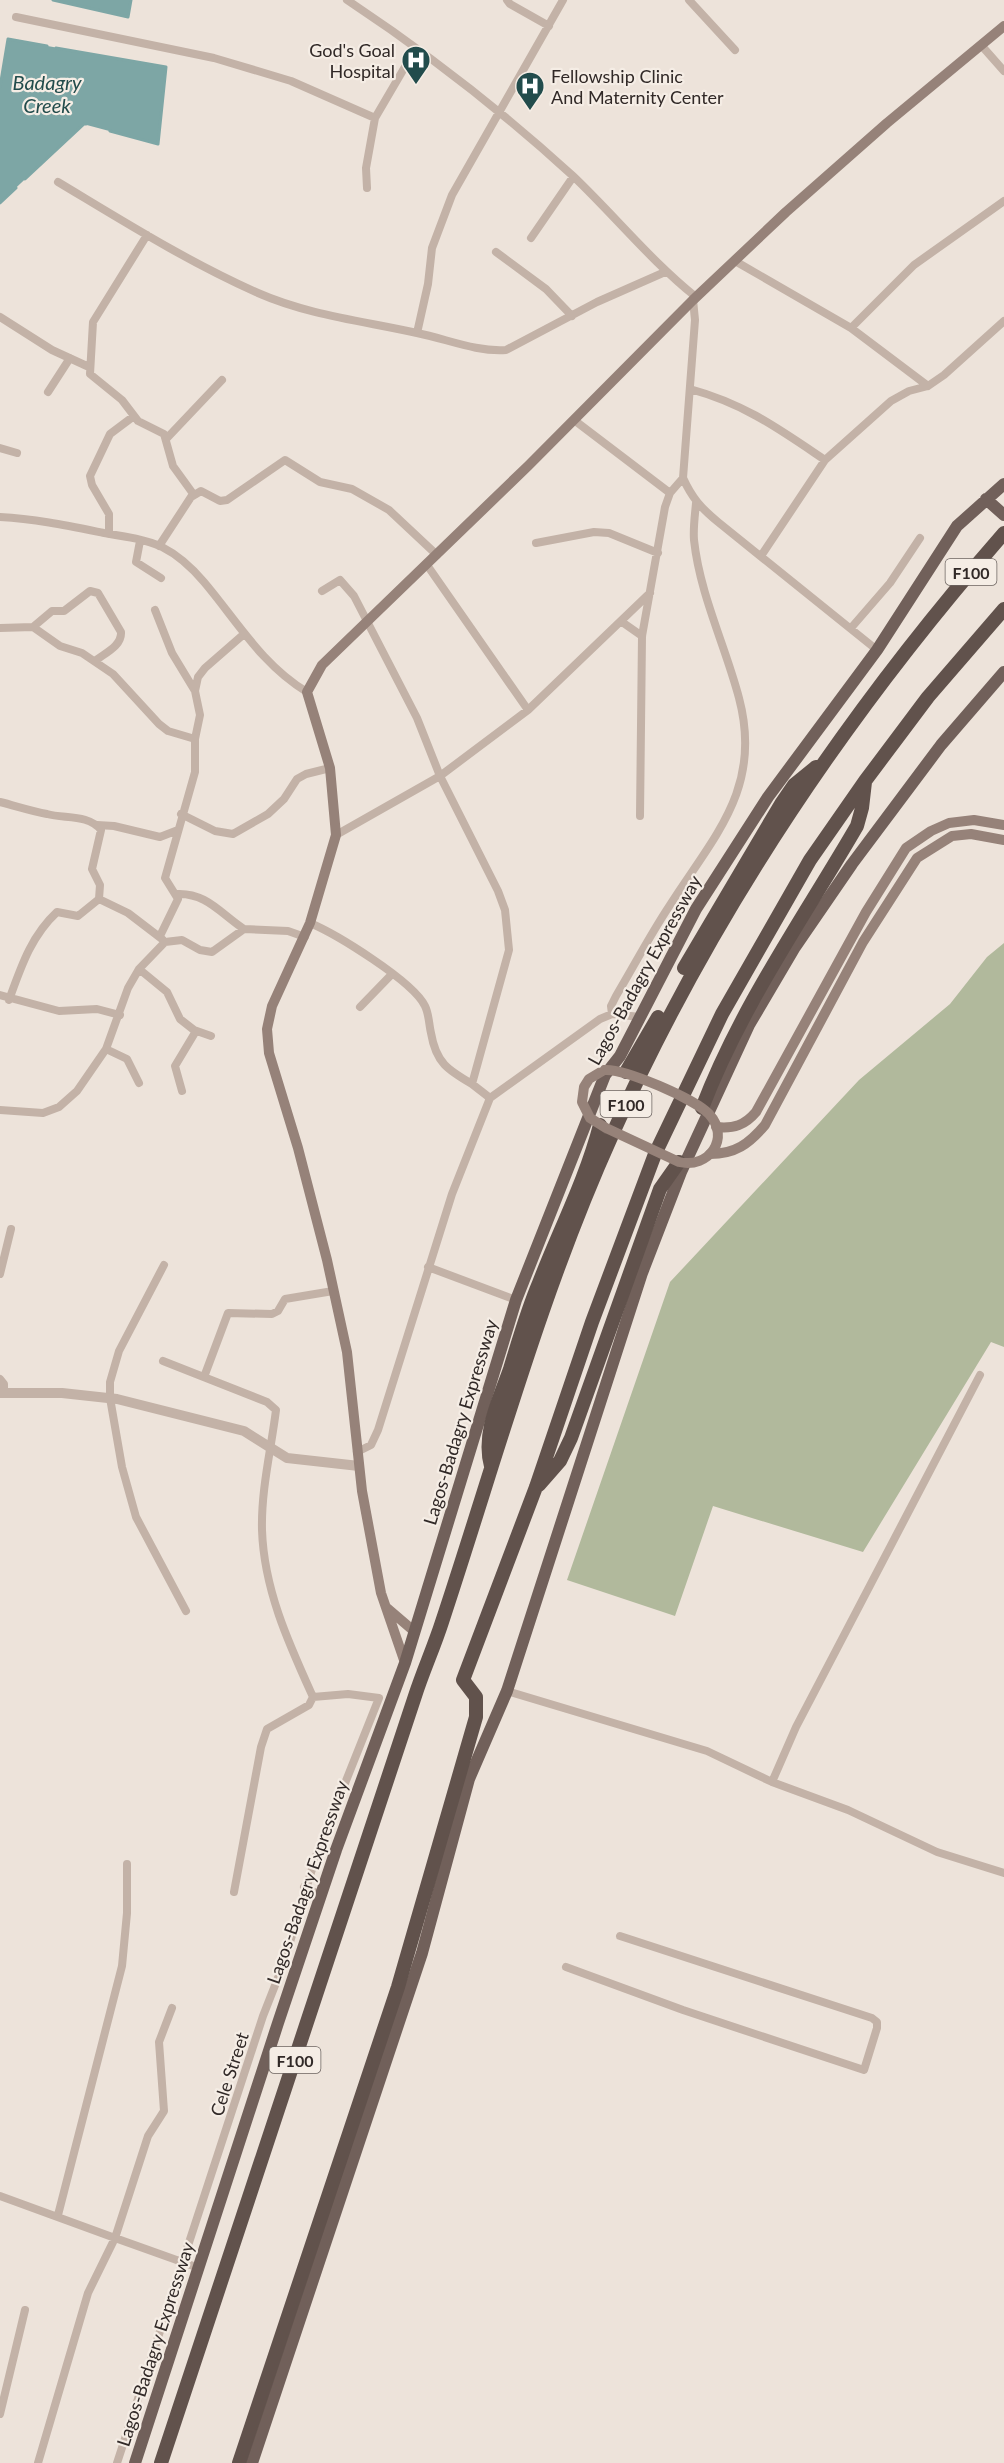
<svg xmlns="http://www.w3.org/2000/svg" width="1004" height="2463" viewBox="0 0 1004 2463" font-family="Lato,sans-serif">
	<style>
		.green { fill: #b1b99c }
		.water { fill: #7da6a5 }
		.lines { fill: none; stroke-linecap: round; stroke-linejoin: round }
		.stream { stroke: #7da6a5; stroke-width: 3 }
		.minor { stroke: #c3b2a7; stroke-width: 8 }
		.tertiary { stroke: #c3b2a7; stroke-width: 10 }
		.secondary { stroke: #968279; stroke-width: 10 }
		.primary { stroke: #71605a; stroke-width: 12 }
		.trunk { stroke: #61524c; stroke-width: 14 }
		.secondary-bridge { stroke: #968279; stroke-width: 10 }
		.labels { text-anchor: middle; dominant-baseline: central; stroke-width: 4.5; stroke-linejoin: round; paint-order: stroke }
		.shield { fill: #f5ede5; stroke: #6c6460; stroke-width: 1.5 }
		.shield-label { font-size: 16px; font-weight: bold; fill: #312927 }
		.poi-label { font-size: 18px; fill: #312927; stroke: #f5ede5; text-anchor: end }
		.street-label { font-size: 18px; fill: #312927; stroke: #f5ede5 }
		.water-label { font-size: 20px; font-style: italic; fill: #224c4c; stroke: #f5ede5 }
	</style>
	<rect width="100%" height="100%" fill="#ede3da"/>
	<path class="green" d="M1004,943V1347L991,1342L863,1552L713,1506L675,1616L567,1580L670,1282L859,1080L950,1004L987,957Z"/>
	<path class="water" d="M53,0H131L128,17Z
		M8,39L166,67L158,144L83,124L0,203V87Z"/>
	<g class="lines">
		<path class="stream" d="M53,0L128,17L131,0
			M56,48L166,67L158,144L110,131
			M0,87L8,39L47,46
			M25,179L84,124H86
			M0,203L16,188"/>
		<path class="minor" d="M347,0C427,53 502,111 573,176C615,216 651,261 696,297
			M507,0L510,4L549,26
			M689,0L735,50
			M16,17L214,58L291,81L375,118
			M981,45L1004,71
			M58,182C123,221 188,262 258,293C308,315 363,321 417,333C447,339 476,352 506,350L597,302L665,272
			M367,188L366,168L375,118L416,48
			M147,235L93,322L90,374L122,400L138,421L164,434L173,466L194,495
			M531,238L573,177
			M496,252L546,289L572,316
			M735,261L851,328L928,386
			M693,300L695,320L683,478C692,498 701,508 718,522L877,650
			M0,317L52,350L89,367
			M851,328L914,265L1004,201
			M417,333L428,284L432,248L452,195L563,0
			M690,389C745,404 779,429 825,460
			M48,392L70,358
			M574,420L670,493
			M167,438L222,380
			M0,448L17,453
			M0,517C36,519 69,526 104,533C123,536 145,539 162,547C178,555 193,569 204,582C237,621 262,665 307,692
			M109,534V514L92,485L90,476L110,434L134,416
			M140,541L136,562L161,578
			M536,543L594,532L609,533L658,553
			M159,546L191,497L201,491L220,501L227,500L285,460L320,482L352,489L389,510L437,555
			M761,556L825,460L891,401L909,391L928,386L944,375L1004,321
			M427,565L528,710
			M322,591L340,580L354,596L417,718L440,776L498,891L505,910L509,950L472,1084L490,1098
			M155,610L172,653L195,691
			M622,622L642,636
			M33,627L52,611H64L90,591L98,593L121,632C122,646 105,653 95,661
			M0,628L33,627L60,646L82,653L113,674L159,724L168,731L195,739
			M851,628L890,583L920,538
			M0,802C16,806 31,811 47,814C65,819 88,814 101,830L92,869L100,885L99,899L128,913L162,939
			M181,814L215,831L233,834L268,814L284,799L297,779L306,774L330,768
			M640,816L642,636L665,507L670,493L683,478
			M97,825L114,826L160,837L178,830
			M336,835L440,776L528,710L650,593
			M176,894C206,892 221,914 244,929
			M310,923C336,934 413,981 425,1006C429,1014 429,1025 431,1033C436,1063 448,1070 472,1084
			M160,936L178,899L165,878L195,772V739L200,715L195,691L198,677L205,668L244,634
			M139,969L167,992L180,1019L194,1030L211,1036
			M0,995L59,1011L97,1009L120,1015
			M9,1000C21,967 31,936 57,912L78,916L99,899
			M360,1007L392,974
			M612,1014L611,1006L616,996C634,966 650,935 670,905C714,836 763,788 739,698C725,645 700,595 694,540C693,528 695,515 696,503
			M106,1049L127,1059L139,1083
			M182,1091L175,1066L196,1031
			M0,1110L43,1113L59,1107L77,1091L106,1049L128,988L139,969L165,942L182,940L200,950L212,952L244,929L288,931L305,937
			M164,1265L119,1351L110,1382V1398L122,1467L136,1517L186,1611
			M428,1267L516,1300
			M0,1274L11,1229
			M163,1361L267,1402L276,1410C271,1450 261,1490 262,1530C264,1590 289,1644 313,1697
			M204,1377L228,1313L272,1314L278,1311L285,1299L333,1291
			M0,1379L4,1384V1393
			M357,1452L371,1445L378,1430L452,1194L490,1098L600,1019L612,1014L640,1017
			M507,1691L707,1751L772,1782L848,1810L937,1852L1004,1873
			M772,1782L796,1727L980,1375
			M304,1887L321,1895
			M566,1967L683,2010L864,2070L877,2028V2022L872,2018L620,1936
			M0,2196L115,2238L148,2136L164,2111L159,2042L172,2008
			M58,2215L122,1966L127,1913V1864
			M0,2414L25,2310
			M38,2463L88,2293L115,2238L199,2268
			M117,2463L263,2016L283,1965L316,1856L379,1698L348,1694L313,1697L309,1705L267,1729L261,1747L234,1892"/>
		<path class="tertiary" d="M0,1393H62L117,1399L244,1431L287,1458L359,1466"/>
		<path class="secondary" d="M716,1127C734,1129 745,1125 756,1112L866,912L906,848L931,831L949,823L974,820L1004,825
			M710,1154C735,1154 749,1144 765,1125L863,942L917,858L952,836L971,834L1004,840
			M387,1608L415,1632
			M405,1663L381,1593L362,1491L347,1352L327,1260L298,1148L269,1053L267,1029L272,1006L310,923L336,835L330,768L307,692L322,665L528,466L693,300L786,212L887,123L1004,26"/>
		<path class="primary" d="M986,499L1004,515
			M135,2463L278,2023L336,1850L405,1663L516,1300L605,1075L620,1056L696,909L768,797L877,650L957,526L1004,484
			M252,2463L422,1953L469,1779L507,1691L642,1273L681,1172L749,1025L795,947L852,864L941,745L1004,672"/>
		<path class="trunk" d="M684,968L781,804L794,785L816,767
			M626,1072L658,1017
			M702,1108C741,1006 803,919 857,826L862,808L865,782
			M491,1466C482,1434 499,1400 510,1369C519,1340 527,1311 539,1283C559,1231 586,1179 600,1125
			M539,1485L560,1461L571,1438L660,1189L679,1162
			M161,2463L415,1696C423,1671 434,1647 442,1622C496,1459 541,1292 612,1135C711,914 845,715 1004,533
			M239,2463L398,1987L476,1717V1697L463,1680L536,1487L592,1322L655,1154L722,1014L810,860L865,781L928,697L1004,609"/>
		<path class="secondary-bridge" d="M604,1070C624,1068 695,1099 709,1114C731,1138 709,1169 679,1162L606,1128L590,1118L582,1102L584,1087L589,1079Z"/>
	</g>
	<defs>
		<g id="hospital-pin" transform="scale(1.5)"><path d="M0 17L-7.5 6A9.5 9.5 0 1 1 7.5 6Z" fill="#224c4c" stroke="#f5ede5"/><path d="M-5-5h3v3.5h4V-5h3V5h-3V1.5h-4V5h-3Z" fill="#fff"/></g>
	</defs>
	<g fill-rule="evenodd">
		<use href="#hospital-pin" x="416" y="60"/>
		<use href="#hospital-pin" x="530" y="86"/>
	</g>
	<g class="labels">
		<g class="shield">
			<rect x="945.5" y="559" width="51" height="26" rx="4.5"/>
			<rect x="600.5" y="1091" width="51" height="26" rx="4.5"/>
			<rect x="269.5" y="2047" width="51" height="26" rx="4.5"/>
		</g>
		<g class="shield-label">
			<text x="971" y="572">F100</text>
			<text x="626" y="1104">F100</text>
			<text x="295" y="2060">F100</text>
		</g>
		<g class="poi-label">
			<text x="395" y="50">God's Goal<tspan x="395" dy="21">Hospital</tspan></text>
			<text x="551" y="76" text-anchor="start">Fellowship Clinic<tspan x="551" dy="21">And Maternity Center</tspan></text>
		</g>
		<g class="street-label">
			<text transform="translate(644 970) rotate(-61)">Lagos-Badagry Expressway</text>
			<text transform="translate(460 1422) rotate(-73)">Lagos-Badagry Expressway</text>
			<text transform="translate(307 1882) rotate(-71)">Lagos-Badagry Expressway</text>
			<text transform="translate(229 2074) rotate(-72)">Cele Street</text>
			<text transform="translate(155 2344) rotate(-72)">Lagos-Badagry Expressway</text>
		</g>
		<g class="water-label">
			<text x="47" y="82">Badagry<tspan x="47" dy="23">Creek</tspan></text>
		</g>
	</g>
</svg>
